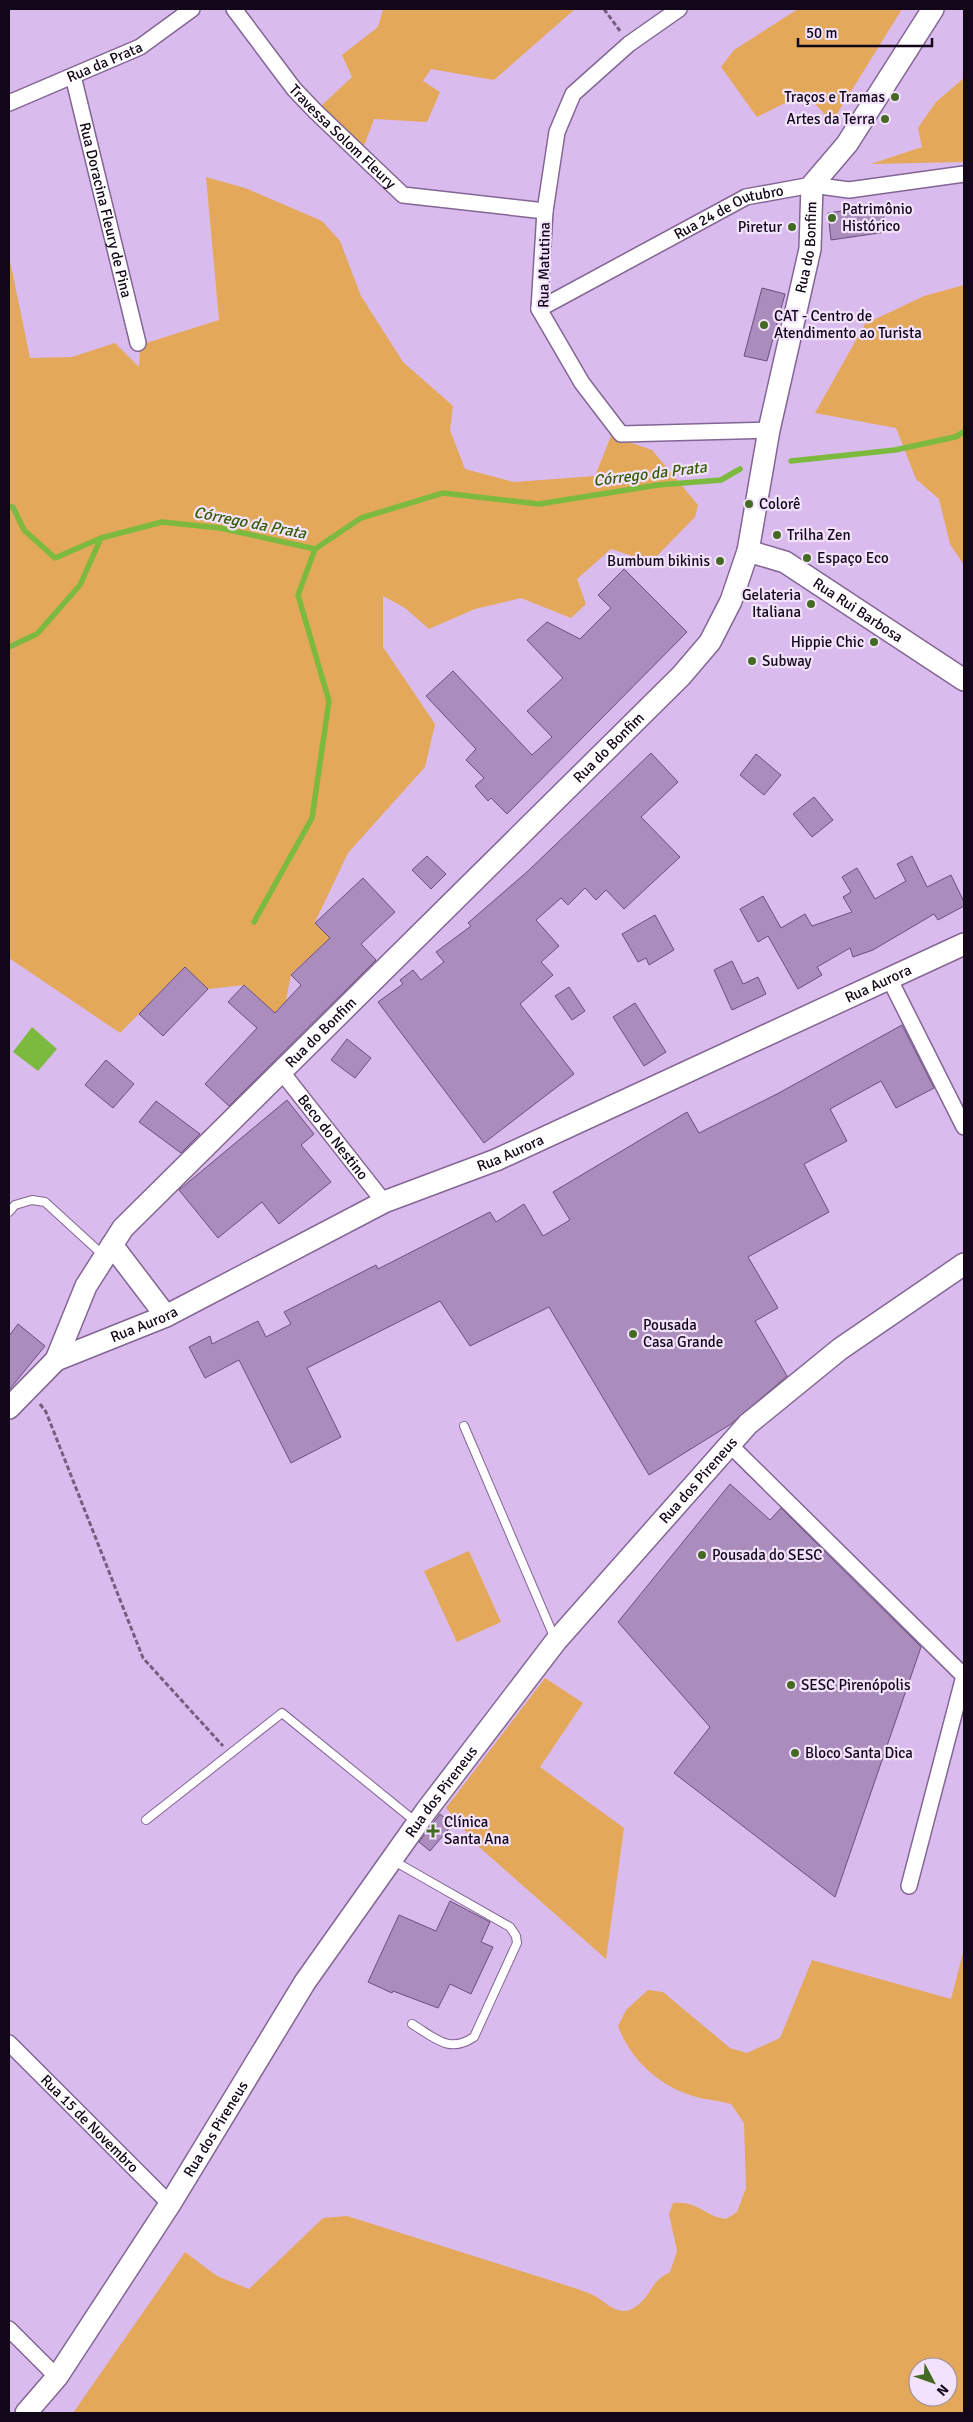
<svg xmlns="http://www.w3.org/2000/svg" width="973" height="2422" viewBox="0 0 973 2422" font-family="Signika,sans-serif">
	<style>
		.green { fill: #e3a85a; fill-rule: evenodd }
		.water { fill: #7bba3f }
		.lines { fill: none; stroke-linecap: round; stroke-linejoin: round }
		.stream { stroke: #7bba3f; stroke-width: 5.5 }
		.building { fill: #ab8dbd; stroke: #6b4f7b }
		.lane-casing { stroke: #836694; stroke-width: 10 }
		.street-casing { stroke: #836694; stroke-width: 18 }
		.secondary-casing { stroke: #836694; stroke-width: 24 }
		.path { stroke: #745f80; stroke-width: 3; stroke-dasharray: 5 2.5; stroke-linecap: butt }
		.lane { stroke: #fff; stroke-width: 8 }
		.street { stroke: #fff; stroke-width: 15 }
		.secondary { stroke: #fff; stroke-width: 21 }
		.poi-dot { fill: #456a23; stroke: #f2e2fc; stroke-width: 2 }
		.labels { text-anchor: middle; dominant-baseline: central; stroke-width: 4.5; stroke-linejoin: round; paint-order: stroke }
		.street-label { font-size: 15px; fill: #120718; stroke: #f2e2fc }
		.poi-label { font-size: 15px; fill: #120718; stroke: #f2e2fc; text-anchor: start }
		.water-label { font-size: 16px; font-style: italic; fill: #335b00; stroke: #f2e2fc }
	</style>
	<rect width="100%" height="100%" fill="#dabbed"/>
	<path class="green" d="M383,9H575L494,80L431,69L423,81L440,92L427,122L374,119L364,146L321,106L352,77L342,55L378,27Z
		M798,9H902L832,122L805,93L757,117L721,67L734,50Z
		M964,78V162L871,164L922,147L918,128L936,102Z
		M206,177L245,188L322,221L340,241L361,296L403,362L453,406L450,430L465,469L514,482L595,476L611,436L652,450L698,505L695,517L651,562L611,549L577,579L586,604L571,618L521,598L475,609L429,629L405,608L383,596V647L435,724L425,767L348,853L315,922L330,938L291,974L286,1001L275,1013L245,985L208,989L185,967L120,1033L9,958V262L10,261L30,358L72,357L115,343L139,367L140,345L219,320Z
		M964,285V565L950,544L939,499L916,479L896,428L815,413L865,324L924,296Z
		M469,1551L501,1622L457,1642L424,1571Z
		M545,1678L583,1703L540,1767L624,1828L606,1959L478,1846L446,1808Z
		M964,1949V2413H73L185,2252L217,2276L249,2289L323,2218L347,2216L559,2283C570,2287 583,2290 593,2295C608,2303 620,2320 638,2305C652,2294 650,2282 670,2272L677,2251L669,2214L673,2203C700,2201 703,2216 726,2219L737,2212L746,2188L744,2123L731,2104C718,2100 705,2100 693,2096C659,2086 630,2059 618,2026L626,2010L648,1990L663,1992L730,2048L747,2053L780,2038L812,1960L951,1999ZM918,2367H948V2397H918Z"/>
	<path class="water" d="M32,1027L57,1049L38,1071L13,1052Z"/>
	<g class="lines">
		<path class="stream" d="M791,461L895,450L955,437L964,432
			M9,507H13L24,530L55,558L101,538L162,522L220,528L315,549L361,518L443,493L539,504L658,485L721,480L740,469
			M9,647L37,634L80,585L101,538
			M254,922L312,818L329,701L298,595L315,549"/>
	</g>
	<path class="building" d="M882,205L886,232L831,240L828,213Z
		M762,288L785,294L767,361L744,356Z
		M624,569L687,632L507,814L491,798L488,801L475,786L484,778L466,760L476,749L426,696L453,671L532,755L552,737L527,711L563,678L527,640L547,622L580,639L611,608L598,595Z
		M651,753L678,782L641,817L680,857L624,909L606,890L596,900L585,888L568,905L561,898L536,920L559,946L541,962L553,975L520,1004L574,1074L484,1143L378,1002L403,984L400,980L413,970L421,980L444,962L436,952L471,926L468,923L528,871Z
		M756,754L781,775L764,795L740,775Z
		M814,797L833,820L812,837L793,814Z
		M427,856L446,874L431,889L412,870Z
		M912,856L927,887L951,875L964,902V906L938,920L934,914L873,950L853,957L850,948L817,967L822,975L798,989L768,936L758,942L740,909L763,896L781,928L805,914L812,926L852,912L843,897L851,892L842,877L857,868L875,899L906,881L897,864Z
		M363,878L395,912L361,944L376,960L229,1106L205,1084L257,1028L228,1002L244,985L275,1013L301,985L291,975L330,938L315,923Z
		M655,915L674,950L649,965L646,958L638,962L622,934Z
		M732,961L743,984L758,977L766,994L732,1010L714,970Z
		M185,967L208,989L163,1036L139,1014Z
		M569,987L585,1011L572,1020L555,996Z
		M635,1003L666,1052L644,1066L613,1017Z
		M902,1025L934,1088L896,1108L881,1081L830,1109L847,1141L804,1164L829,1212L748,1257L778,1308L755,1321L787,1376L731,1424L649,1475L549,1307L470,1346L440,1301L307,1368L341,1437L291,1463L239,1360L205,1378L189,1347L210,1336L212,1344L258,1321L266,1337L291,1324L284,1312L376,1265L378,1269L490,1212L496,1222L524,1204L543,1236L570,1220L553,1192L687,1112L699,1133L777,1094Z
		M347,1039L371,1058L355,1078L331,1060Z
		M106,1060L134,1084L113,1108L85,1085Z
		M287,1100L314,1134L301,1145L331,1182L279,1224L262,1202L218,1238L179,1190Z
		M156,1101L200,1134L181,1153L139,1122Z
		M18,1324L45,1346L9,1390V1336Z
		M730,1484L770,1520L781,1508L921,1647L835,1897L674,1773L710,1727L618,1622Z
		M440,1814L453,1824L430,1851L419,1842Z
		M450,1901L490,1922L481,1942L493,1947L471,1994L450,1984L438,2008L393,1991L392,1993L368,1982L399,1915L436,1931Z"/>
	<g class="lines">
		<g class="lane-casing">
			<path id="lane" d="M9,1212L15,1205L32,1200L45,1202L103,1255
				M464,1426L555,1639
				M146,1820L282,1713L416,1822
				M394,1861L510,1927L516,1936L517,1943L474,2037C449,2054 435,2038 412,2024"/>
		</g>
		<g class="street-casing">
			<g id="street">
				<path id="s1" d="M234,9L294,89L315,111L403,195L545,211"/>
				<path d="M679,9L629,44L573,94L557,132L545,211L539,309L582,383L621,434L769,430"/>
				<path id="s2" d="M73,76L138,343"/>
				<path id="s3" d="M9,103L140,47L192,9"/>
				<path id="s4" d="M539,309L746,197L812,185L849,190L964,174"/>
				<path d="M889,978L964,1127"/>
				<path id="s5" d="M281,1071L384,1202"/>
				<path d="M730,1445L964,1676L909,1886"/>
				<path id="s6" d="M9,2043L170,2204"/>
				<path d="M9,2329L57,2377"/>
			</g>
		</g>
		<g class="secondary-casing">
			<g id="secondary">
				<path id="s7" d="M748,551L785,562L964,680"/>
				<path d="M112,1245L166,1316"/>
				<path id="s8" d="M56,1360L166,1316L384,1202L496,1160L964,944"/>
				<path id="s9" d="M9,1408L56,1360L86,1286L123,1228L681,676L710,642L731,601L748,551L769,430L810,249L812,185L847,144L933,9"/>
				<path id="s10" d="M26,2413L57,2377L170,2204L305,1982L426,1811L556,1641L748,1424L840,1349L964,1264"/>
			</g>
		</g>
		<path class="path" d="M604,9L620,31
			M40,1404L46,1412L143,1658L223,1746"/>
		<use href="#lane" class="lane"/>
		<use href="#street" class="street"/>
		<use href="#secondary" class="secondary"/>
	</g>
	<g class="poi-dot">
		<circle cx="895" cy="97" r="5"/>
		<circle cx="885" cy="119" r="5"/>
		<circle cx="832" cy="218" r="5"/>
		<circle cx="792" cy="227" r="5"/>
		<circle cx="764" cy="325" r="5"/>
		<circle cx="749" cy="504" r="5"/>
		<circle cx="777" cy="535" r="5"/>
		<circle cx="807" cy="558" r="5"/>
		<circle cx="720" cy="561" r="5"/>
		<circle cx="811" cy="604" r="5"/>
		<circle cx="874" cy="642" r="5"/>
		<circle cx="752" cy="661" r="5"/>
		<circle cx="633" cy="1334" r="5"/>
		<circle cx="702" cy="1555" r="5"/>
		<circle cx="791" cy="1685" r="5"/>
		<circle cx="795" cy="1753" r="5"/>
		<path d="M430.5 1823.5h5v5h5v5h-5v5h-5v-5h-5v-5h5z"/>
	</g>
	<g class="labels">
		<g class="street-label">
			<text stroke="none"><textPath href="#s3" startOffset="104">Rua da Prata</textPath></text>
			<text stroke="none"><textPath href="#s1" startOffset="168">Travessa Solom Fleury</textPath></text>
			<text stroke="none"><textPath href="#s2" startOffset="138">Rua Doracina Fleury de Pina</textPath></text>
			<text stroke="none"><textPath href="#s4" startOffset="214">Rua 24 de Outubro</textPath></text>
			<text stroke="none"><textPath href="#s9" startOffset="1454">Rua do Bonfim</textPath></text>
			<text transform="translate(544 265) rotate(-89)">Rua Matutina</text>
			<text stroke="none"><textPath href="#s7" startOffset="126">Rua Rui Barbosa</textPath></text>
			<text stroke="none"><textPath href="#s9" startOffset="899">Rua do Bonfim</textPath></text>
			<text stroke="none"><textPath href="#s8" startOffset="905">Rua Aurora</textPath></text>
			<text stroke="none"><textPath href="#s9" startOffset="494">Rua do Bonfim</textPath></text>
			<text stroke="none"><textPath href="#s5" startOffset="84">Beco do Nestino</textPath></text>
			<text stroke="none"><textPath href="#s8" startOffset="500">Rua Aurora</textPath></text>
			<text stroke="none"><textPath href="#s8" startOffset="95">Rua Aurora</textPath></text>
			<text stroke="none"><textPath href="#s10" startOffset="1152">Rua dos Pireneus</textPath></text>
			<text stroke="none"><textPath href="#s10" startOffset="748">Rua dos Pireneus</textPath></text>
			<text stroke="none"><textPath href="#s6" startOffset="114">Rua 15 de Novembro</textPath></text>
			<text stroke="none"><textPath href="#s10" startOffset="342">Rua dos Pireneus</textPath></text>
		</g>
		<g class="poi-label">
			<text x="885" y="97" text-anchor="end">Traços e Tramas</text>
			<text x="875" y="119" text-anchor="end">Artes da Terra</text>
			<text x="842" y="209">Patrimônio<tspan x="842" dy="17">Histórico</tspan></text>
			<text x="782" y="227" text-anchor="end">Piretur</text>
			<text x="774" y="316">CAT - Centro de<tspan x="774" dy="17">Atendimento ao Turista</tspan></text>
			<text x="759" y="504">Colorê</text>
			<text x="787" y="535">Trilha Zen</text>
			<text x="817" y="558">Espaço Eco</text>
			<text x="710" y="561" text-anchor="end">Bumbum bikinis</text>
			<text x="801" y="595" text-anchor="end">Gelateria<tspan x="801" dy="17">Italiana</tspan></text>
			<text x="864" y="642" text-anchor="end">Hippie Chic</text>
			<text x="762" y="661">Subway</text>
			<text x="643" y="1325">Pousada<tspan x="643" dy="17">Casa Grande</tspan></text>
			<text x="712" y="1555">Pousada do SESC</text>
			<text x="801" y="1685">SESC Pirenópolis</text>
			<text x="805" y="1753">Bloco Santa Dica</text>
			<text x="444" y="1822">Clínica<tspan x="444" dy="17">Santa Ana</tspan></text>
		</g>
		<g class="water-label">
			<text transform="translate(650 474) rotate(-7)">Córrego da Prata</text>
			<text transform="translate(250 523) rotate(11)">Córrego da Prata</text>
		</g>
	</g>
	<rect width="973" height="2422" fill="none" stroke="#120718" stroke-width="20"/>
	<g transform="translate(933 2382) rotate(131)"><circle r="24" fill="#f2e2fc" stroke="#988aa1"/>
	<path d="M0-4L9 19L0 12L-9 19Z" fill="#456a23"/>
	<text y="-8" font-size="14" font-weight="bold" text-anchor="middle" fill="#120718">N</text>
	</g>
	<path d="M798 38v8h134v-8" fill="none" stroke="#120718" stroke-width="2.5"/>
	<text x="806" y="38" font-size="15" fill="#120718" stroke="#f2e2fc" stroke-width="4" paint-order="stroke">50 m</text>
</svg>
